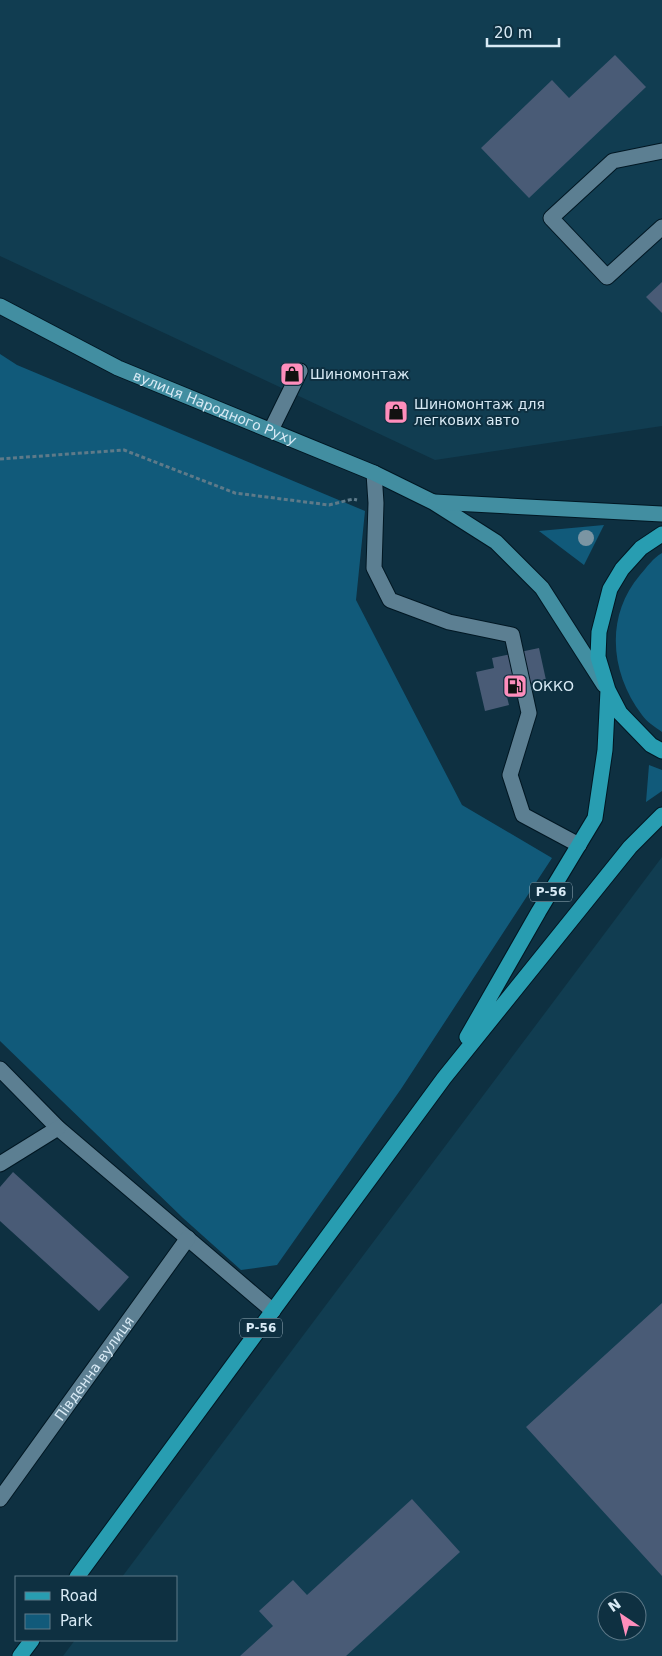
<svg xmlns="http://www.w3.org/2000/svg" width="662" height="1656" viewBox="0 0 662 1656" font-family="'DejaVu Sans',sans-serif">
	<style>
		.built { fill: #113d51; fill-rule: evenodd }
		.green { fill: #115a7a }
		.building { fill: #495b76 }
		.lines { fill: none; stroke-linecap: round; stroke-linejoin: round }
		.lane-casing { stroke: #001723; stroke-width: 17 }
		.street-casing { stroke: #001723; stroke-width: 17 }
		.secondary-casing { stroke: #001723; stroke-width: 17 }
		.primary-casing { stroke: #001723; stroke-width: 17 }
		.path { stroke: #5e7a89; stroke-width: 3; stroke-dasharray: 4 2.5; stroke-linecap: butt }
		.lane { stroke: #5c7f92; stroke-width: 15 }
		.street { stroke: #5c7f92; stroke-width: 15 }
		.secondary { stroke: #428ea1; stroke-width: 15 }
		.primary { stroke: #289db1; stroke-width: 15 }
		.tree { fill: #7b95a3 }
		.labels { text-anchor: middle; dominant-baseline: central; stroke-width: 4; stroke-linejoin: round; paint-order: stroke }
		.shield { fill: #0e3041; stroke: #9bb2bf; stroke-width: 1 }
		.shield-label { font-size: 12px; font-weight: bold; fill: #d8eaf5 }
		.poi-label { font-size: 14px; fill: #d8eaf5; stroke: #0e3041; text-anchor: start }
		.street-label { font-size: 14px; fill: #d8eaf5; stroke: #0e3041 }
	</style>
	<rect width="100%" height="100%" fill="#0e3041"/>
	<path class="built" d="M0,0H662V426L435,460L0,256Z
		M662,857V1656H63L75,1640H176V1577H122ZM607,1601H637V1631H607Z"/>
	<path class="green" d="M0,354L17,365L365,511L356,600L462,805L552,858L401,1089L277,1265L241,1270L183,1218L0,1041Z
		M604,525L584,565L539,531Z
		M662,553V732C655,727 647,722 642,715C610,673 605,616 640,575C647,567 653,558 662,553Z
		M649,765L662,770V791L646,802Z"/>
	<path class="building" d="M615,55L646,87L529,198L481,148L552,80L569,98Z
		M662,282V313L646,297Z
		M539,648L546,680L505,689L509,705L485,711L476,672L494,668L492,658Z
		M13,1172L129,1277L99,1311L0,1221V1187Z
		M662,1303V1576L526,1427Z
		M412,1499L460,1552L346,1656H240L273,1626L259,1611L293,1580L307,1595Z"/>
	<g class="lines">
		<g class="lane-casing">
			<path id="lane" d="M662,151L613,161L551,218L607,277L662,227
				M271,430L300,371
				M374,473L376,503L374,568L390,600L449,622L512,635L529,713L510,775L523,815L579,845"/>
		</g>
		<g class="street-casing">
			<g id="street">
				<path d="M0,1069L58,1128L273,1311"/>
				<path d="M0,1164L58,1128"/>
				<path id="s1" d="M0,1499L188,1238"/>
			</g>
		</g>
		<g class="secondary-casing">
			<g id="secondary">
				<path id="s2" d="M0,306L118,368L374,473L433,502L496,542L542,588L604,685"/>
				<path d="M434,502L662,514"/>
			</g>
		</g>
		<g class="primary-casing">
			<path id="primary" d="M662,534L641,548L622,569L610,589L599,632L598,657L608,690L620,713L651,745L662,751
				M467,1037L539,911L595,818L605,750L608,690
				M77,1577L444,1078L630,847L662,815
				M20,1656L32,1640"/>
		</g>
		<path class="path" d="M0,459L124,450L235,493L329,505L353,499L357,500"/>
		<use href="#lane" class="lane"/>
		<use href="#street" class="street"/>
		<use href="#secondary" class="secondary"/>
		<use href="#primary" class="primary"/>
	</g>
	<circle class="tree" cx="586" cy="538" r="8"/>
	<defs>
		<g id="shop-square" transform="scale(1.25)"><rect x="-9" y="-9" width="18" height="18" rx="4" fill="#fe8ebc" stroke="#0e3041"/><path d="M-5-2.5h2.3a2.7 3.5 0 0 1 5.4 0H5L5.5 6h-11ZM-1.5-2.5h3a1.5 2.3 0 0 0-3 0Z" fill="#111"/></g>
		<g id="fuel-square" transform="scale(1.25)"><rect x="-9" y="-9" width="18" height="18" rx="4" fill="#fe8ebc" stroke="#0e3041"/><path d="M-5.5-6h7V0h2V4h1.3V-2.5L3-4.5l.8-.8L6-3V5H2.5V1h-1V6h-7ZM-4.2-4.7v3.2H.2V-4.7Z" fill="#111"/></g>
	</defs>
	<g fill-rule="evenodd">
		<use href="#shop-square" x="292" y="374"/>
		<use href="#shop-square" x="396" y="412"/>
		<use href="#fuel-square" x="515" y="686"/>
	</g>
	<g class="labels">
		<g class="shield">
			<rect x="530" y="882.5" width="42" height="19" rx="4"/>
			<rect x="240" y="1318.5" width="42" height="19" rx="4"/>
		</g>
		<g class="shield-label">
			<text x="551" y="892">Р-56</text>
			<text x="261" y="1328">Р-56</text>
		</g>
		<g class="poi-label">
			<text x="310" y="374">Шиномонтаж</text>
			<text x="414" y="404">Шиномонтаж для<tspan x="414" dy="16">легкових авто</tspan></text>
			<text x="532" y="686">ОККО</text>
		</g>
		<g class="street-label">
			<text stroke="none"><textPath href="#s2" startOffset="238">вулиця Народного Руху</textPath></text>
			<text stroke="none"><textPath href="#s1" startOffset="161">Південна вулиця</textPath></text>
		</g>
	</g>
	<rect x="15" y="1576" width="162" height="65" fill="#0e3041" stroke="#5f7a89"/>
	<rect x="25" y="1592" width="25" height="8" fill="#289db1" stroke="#5f7a89"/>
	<text x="60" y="1601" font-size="15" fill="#d8eaf5">Road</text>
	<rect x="25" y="1614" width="25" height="15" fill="#115a7a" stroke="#5f7a89"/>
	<text x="60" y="1626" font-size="15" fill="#d8eaf5">Park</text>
	<g transform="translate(622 1616) rotate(325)"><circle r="24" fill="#0e3041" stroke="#5f7a89"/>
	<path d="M0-4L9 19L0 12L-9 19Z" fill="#fe8ebc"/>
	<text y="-8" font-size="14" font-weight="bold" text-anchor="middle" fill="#d8eaf5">N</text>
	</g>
	<path d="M487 38v8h72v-8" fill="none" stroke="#d8eaf5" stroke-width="2.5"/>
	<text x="494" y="38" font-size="15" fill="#d8eaf5" stroke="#0e3041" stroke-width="4" paint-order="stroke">20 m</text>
</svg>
